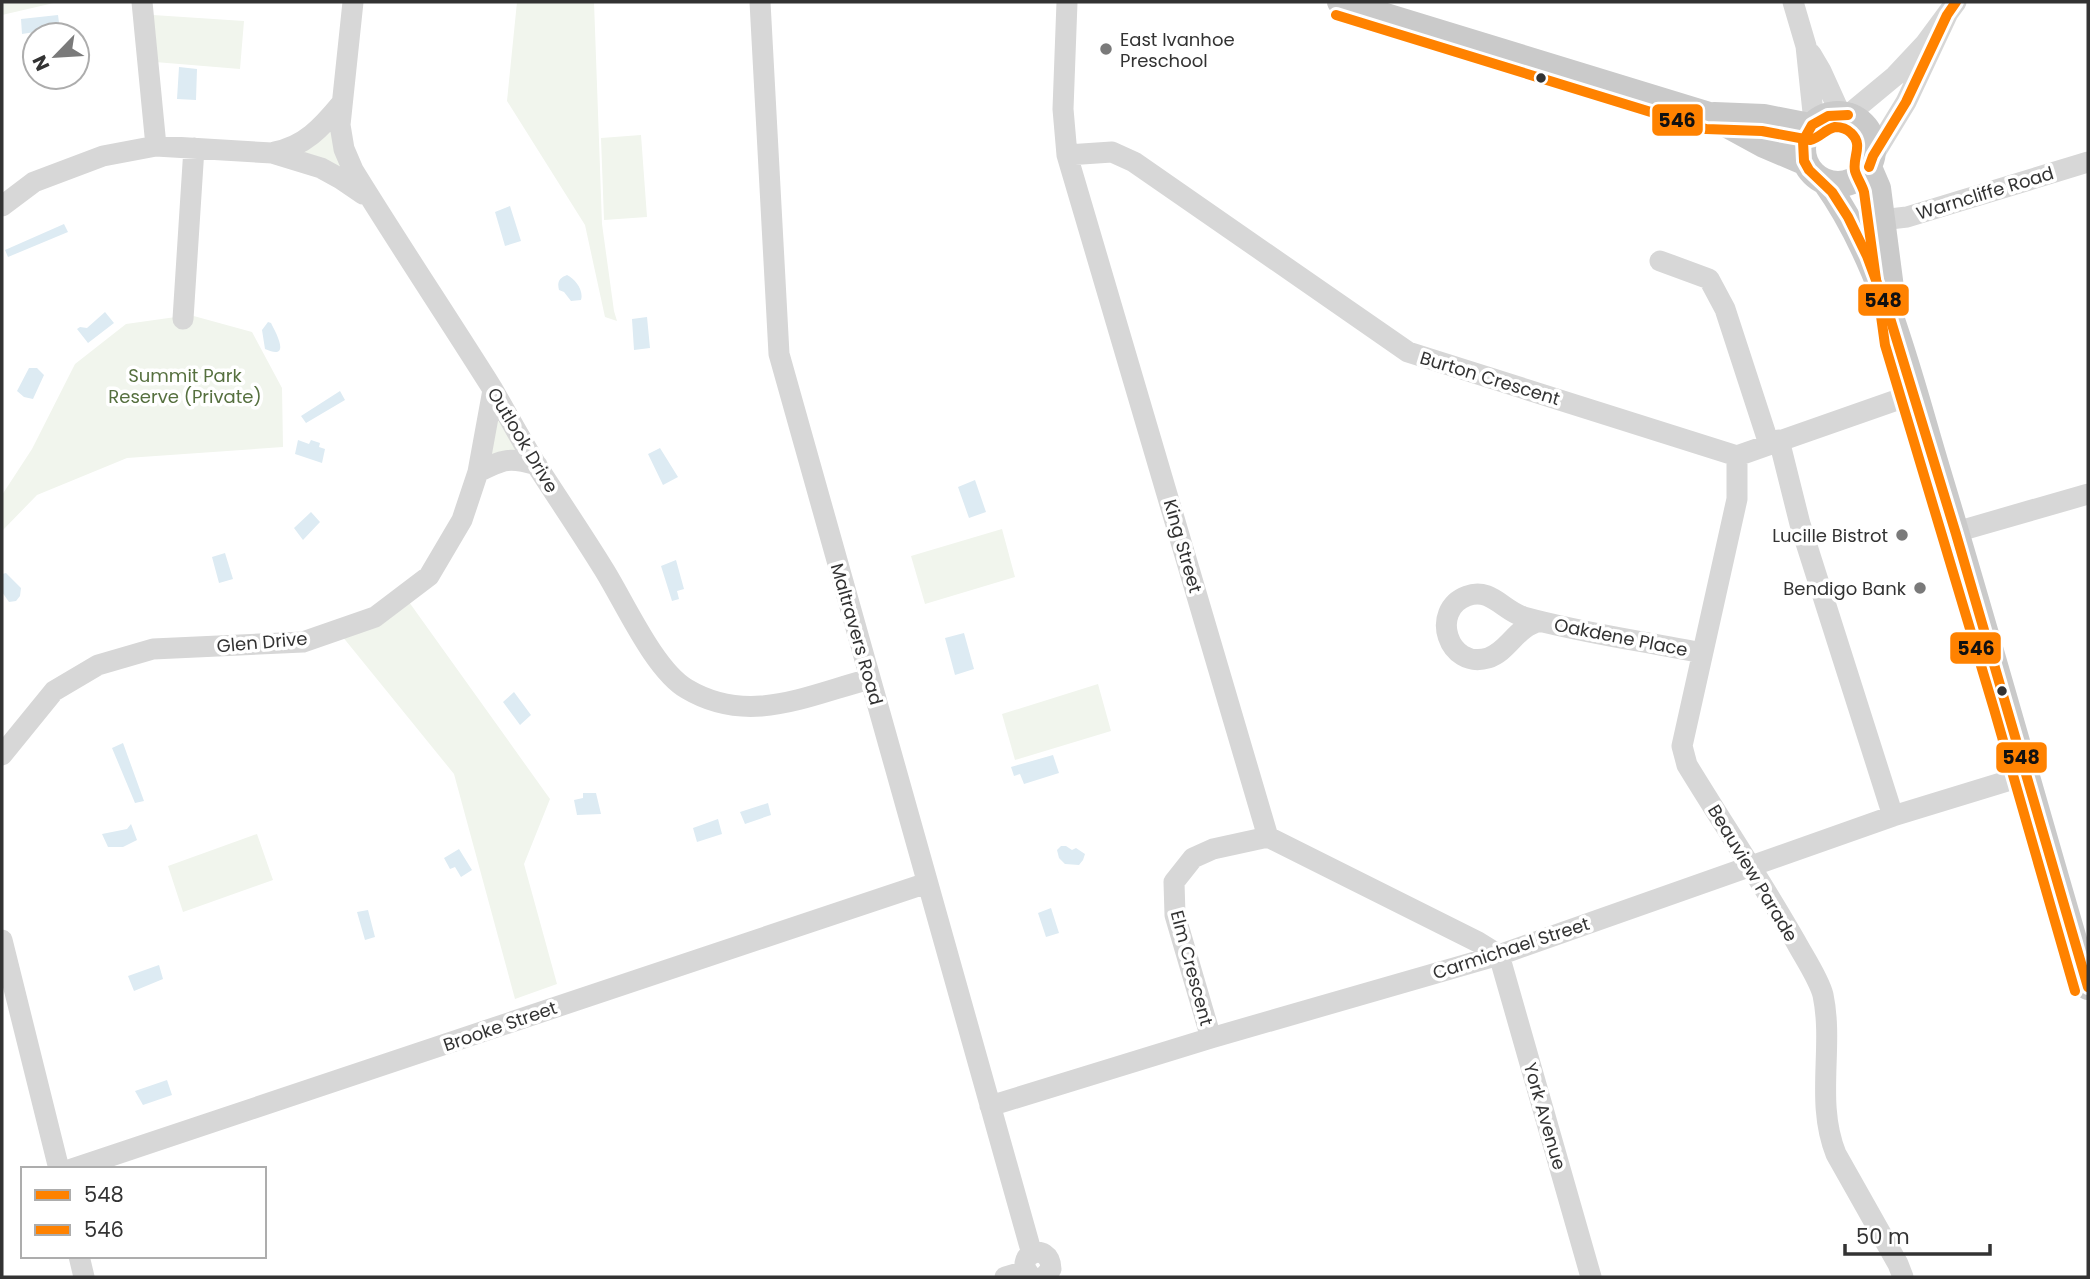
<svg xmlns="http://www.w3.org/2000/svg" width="2090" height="1279" viewBox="0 0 2090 1279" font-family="Poppins,sans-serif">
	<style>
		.green { fill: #f1f5ed }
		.water { fill: #ddebf3 }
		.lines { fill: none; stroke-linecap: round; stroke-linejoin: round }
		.minor { stroke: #d7d7d7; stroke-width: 21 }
		.major { stroke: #cacaca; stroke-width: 26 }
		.bus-1-casing { stroke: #fff; stroke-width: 16 }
		.bus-2-casing { stroke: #fff; stroke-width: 16 }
		.bus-1 { stroke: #ff8200; stroke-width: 10 }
		.bus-2 { stroke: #ff8200; stroke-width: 10 }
		.poi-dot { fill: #7a7a7a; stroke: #fff; stroke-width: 2.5 }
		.bus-dot { fill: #333; stroke: #fff; stroke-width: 2.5 }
		.labels { text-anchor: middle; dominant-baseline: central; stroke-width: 7; stroke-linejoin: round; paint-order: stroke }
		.poi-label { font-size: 18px; fill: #333; stroke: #fff; text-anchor: end }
		.street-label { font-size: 18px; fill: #333; stroke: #fff }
		.park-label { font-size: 18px; fill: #56703f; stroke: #fff }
		.line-badge { stroke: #fff; stroke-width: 2.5 }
		.pale-badge-label { font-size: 19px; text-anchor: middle; font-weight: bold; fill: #111 }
	</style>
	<rect width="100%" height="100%" fill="#fff"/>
	<path class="green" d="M2,2H58L2,15Z
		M517,2H594L602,224L614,311L617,321L605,317L585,225L507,101Z
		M153,15L244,21L240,69L155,62Z
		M332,130L344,170L303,153Z
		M641,135L647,217L604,220L601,138Z
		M190,315L252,332L282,388L283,447L127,458L37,495L2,531V495L32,449L75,364L126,324Z
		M497,418L522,451L491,457Z
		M1002,529L1015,577L925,604L911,556Z
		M409,602L550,799L524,864L557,984L515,999L454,774L342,636Z
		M1098,684L1111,731L1015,760L1002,714Z
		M257,834L273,880L183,912L168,866Z"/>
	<path class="water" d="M58,15L60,30H47V35H35V32L22,34L21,19Z
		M179,67L197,69L196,100L177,99Z
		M510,206L521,241L505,246L495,212Z
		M64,224L68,232L8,257L5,250Z
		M567,275C575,279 584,290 581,300L571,301L564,292L559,290C557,282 559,278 567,275Z
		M105,312L114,323L88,343L77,329L80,327L87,328Z
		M647,317L650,348L634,350L632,319Z
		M268,322L271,323C276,333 292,361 265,349L262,330Z
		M29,368H37L44,375L33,399L24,397L17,391Z
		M340,391L345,400L306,423L301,416Z
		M298,440L309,444L311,440L320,443L319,447L325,449L322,463L295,454Z
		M660,448L678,477L663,485L648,454Z
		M975,480L986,512L969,518L958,487Z
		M311,512L320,522L303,540L294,528Z
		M225,553L233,579L219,583L212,557Z
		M676,560L684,589L677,591L679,599L672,601L661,566Z
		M6,573L21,588L20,596L16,601L9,602L2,592V574Z
		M964,633L974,669L955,675L945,638Z
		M514,692L531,715L520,725L503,702Z
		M123,743L144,801L135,803L112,748Z
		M1053,755L1059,773L1024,784L1020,774L1014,776L1011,767Z
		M583,793H596L601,814L577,815L574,800L583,798Z
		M768,803L771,815L745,824L740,812Z
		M718,819L722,834L697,842L693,828Z
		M131,824L137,840L123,847H108L102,834L127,829Z
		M1061,846H1066L1072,850L1076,848L1085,854L1083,860L1079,865L1065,864L1059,858L1057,850Z
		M459,849L472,870L461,877L455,867L450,869L444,858Z
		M1051,908L1059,933L1046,937L1038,913Z
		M368,910L375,937L365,940L357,912Z
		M159,965L163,979L134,991L128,976Z
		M167,1080L172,1095L143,1105L135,1091Z"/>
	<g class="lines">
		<path class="minor" d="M142,2L156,146
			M353,2L340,125L344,149L353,170C398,243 446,315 492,388C507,414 521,440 537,466C559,500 582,534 603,568C624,601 654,670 687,689C749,726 808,695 870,679
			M760,2L779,354L1032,1254
			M1067,2L1063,109L1067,155L1268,837L1478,942L1499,955L1591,1277
			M1793,2L1806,46L1814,122
			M1811,54L1821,71L1840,113
			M1848,115L1895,76L1925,44L1956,2
			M274,152C304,147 322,127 341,104
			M1067,155L1112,152L1134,162L1408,352L1737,456L1914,394
			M1873,156L1906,102L1947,15
			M2,206L34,182L103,156L156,146L272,153L321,168L341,179L363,194
			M1881,220L1907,217L2088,162
			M1660,261L1709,279L1725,309L1769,444
			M183,319L194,148
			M1779,440L1800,524L1893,816
			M1737,456V499L1682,746L1687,765C1723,824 1762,882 1796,942C1804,957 1819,979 1823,995C1834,1047 1815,1102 1836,1154L1898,1264L1903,1277
			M478,472C504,459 509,457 537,465
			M1956,532L2088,494
			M1539,621C1534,623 1529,625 1525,628C1512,637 1504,653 1488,658C1448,670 1429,610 1467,596C1491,587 1503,611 1524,617C1582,633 1643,641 1702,653
			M2,755L54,691L98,665L153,649L303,642L375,617L429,576L462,520L478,472L493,390
			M2,940L59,1169
			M1211,1038L1175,915L1174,882L1193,858L1213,849L1268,837
			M990,1106L1211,1038L1499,955L1893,816L2027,775
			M72,1169L927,883
			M79,1256L84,1277
			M1005,1277L1026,1271
			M1032,1277C1009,1256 1050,1238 1051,1269L1044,1277"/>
		<path class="major" d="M1340,2L1709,115L1764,145L1804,162
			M1803 149a35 35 0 1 1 70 0a35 35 0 1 1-70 0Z
			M1714,115L1764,117L1810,126
			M1869,167L1878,188L1891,288
			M1825,182C1885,266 1910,380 1940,478C1991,647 2038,818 2088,987"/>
		<g class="bus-1-casing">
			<path id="bus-1" d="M1848,115L1828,116L1812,125L1803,141L1804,161L1809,170L1832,192L1848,217L1867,256L1890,318L1956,534L2088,987
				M1869,167L1873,156L1906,102L1947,15L1956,2"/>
		</g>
		<g class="bus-2-casing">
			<path id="bus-2" d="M1336,15L1706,129L1762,131L1810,140C1820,138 1825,129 1835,127C1841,127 1847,129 1851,133C1864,145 1852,157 1855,171C1857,178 1862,185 1864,192L1885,345L1994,709L2075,991"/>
		</g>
		<use href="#bus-1" class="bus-1"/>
		<use href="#bus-2" class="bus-2"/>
	</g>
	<g class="poi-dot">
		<circle cx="1106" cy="49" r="7"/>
		<circle cx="1902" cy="535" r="7"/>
		<circle cx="1920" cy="588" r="7"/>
	</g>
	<g class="bus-dot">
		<circle cx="1541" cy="78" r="6"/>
		<circle cx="2002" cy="691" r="6"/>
	</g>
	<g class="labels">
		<g class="poi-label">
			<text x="1120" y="39" text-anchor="start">East Ivanhoe<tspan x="1120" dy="21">Preschool</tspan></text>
			<text x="1888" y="535">Lucille Bistrot</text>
			<text x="1906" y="588">Bendigo Bank</text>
		</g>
		<g class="street-label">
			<text transform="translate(1985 193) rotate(-17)">Warncliffe Road</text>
			<text transform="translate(1490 378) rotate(17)">Burton Crescent</text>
			<text transform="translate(523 440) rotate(59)">Outlook Drive</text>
			<text transform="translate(1183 546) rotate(74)">King Street</text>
			<text transform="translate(857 634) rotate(74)">Maltravers Road</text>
			<text transform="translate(1621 637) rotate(11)">Oakdene Place</text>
			<text transform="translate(262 642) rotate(-5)">Glen Drive</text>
			<text transform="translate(1753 873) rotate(59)">Beauview Parade</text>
			<text transform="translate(1511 948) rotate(-18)">Carmichael Street</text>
			<text transform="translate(1192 968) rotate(75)">Elm Crescent</text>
			<text transform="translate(500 1026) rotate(-19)">Brooke Street</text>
			<text transform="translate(1545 1116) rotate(74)">York Avenue</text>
		</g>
		<g class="park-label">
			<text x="185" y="375">Summit Park<tspan x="185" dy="21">Reserve (Private)</tspan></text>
		</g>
	</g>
	<g class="line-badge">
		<rect x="1651" y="103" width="53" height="34" rx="7" fill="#ff8200"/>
		<rect x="1857" y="283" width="53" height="34" rx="7" fill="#ff8200"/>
		<rect x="1949" y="631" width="53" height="34" rx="7" fill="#ff8200"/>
		<rect x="1995" y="741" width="53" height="33" rx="7" fill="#ff8200"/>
	</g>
	<g class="pale-badge-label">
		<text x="1677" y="127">546</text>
		<text x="1883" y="307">548</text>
		<text x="1976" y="655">546</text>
		<text x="2021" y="764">548</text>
	</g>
	<rect width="2090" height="1279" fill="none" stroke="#333333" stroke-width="7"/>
	<rect x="21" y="1167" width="245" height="91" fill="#ffffff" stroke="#adadad" stroke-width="2"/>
	<rect x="35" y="1190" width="35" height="10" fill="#ff8200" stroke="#adadad" stroke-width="2"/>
	<text x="84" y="1202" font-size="21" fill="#333333">548</text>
	<rect x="35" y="1225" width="35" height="10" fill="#ff8200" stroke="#adadad" stroke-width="2"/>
	<text x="84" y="1237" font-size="21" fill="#333333">546</text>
	<g transform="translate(56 56) rotate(245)"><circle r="33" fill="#ffffff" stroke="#adadad" stroke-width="2"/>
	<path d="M0-5L12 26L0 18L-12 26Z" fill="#7a7a7a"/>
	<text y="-10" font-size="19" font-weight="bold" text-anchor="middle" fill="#333333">N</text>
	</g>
	<path d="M1845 1244v10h145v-10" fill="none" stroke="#333333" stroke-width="3.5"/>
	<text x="1856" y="1244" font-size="21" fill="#333333" stroke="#ffffff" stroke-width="5" paint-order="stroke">50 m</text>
</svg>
